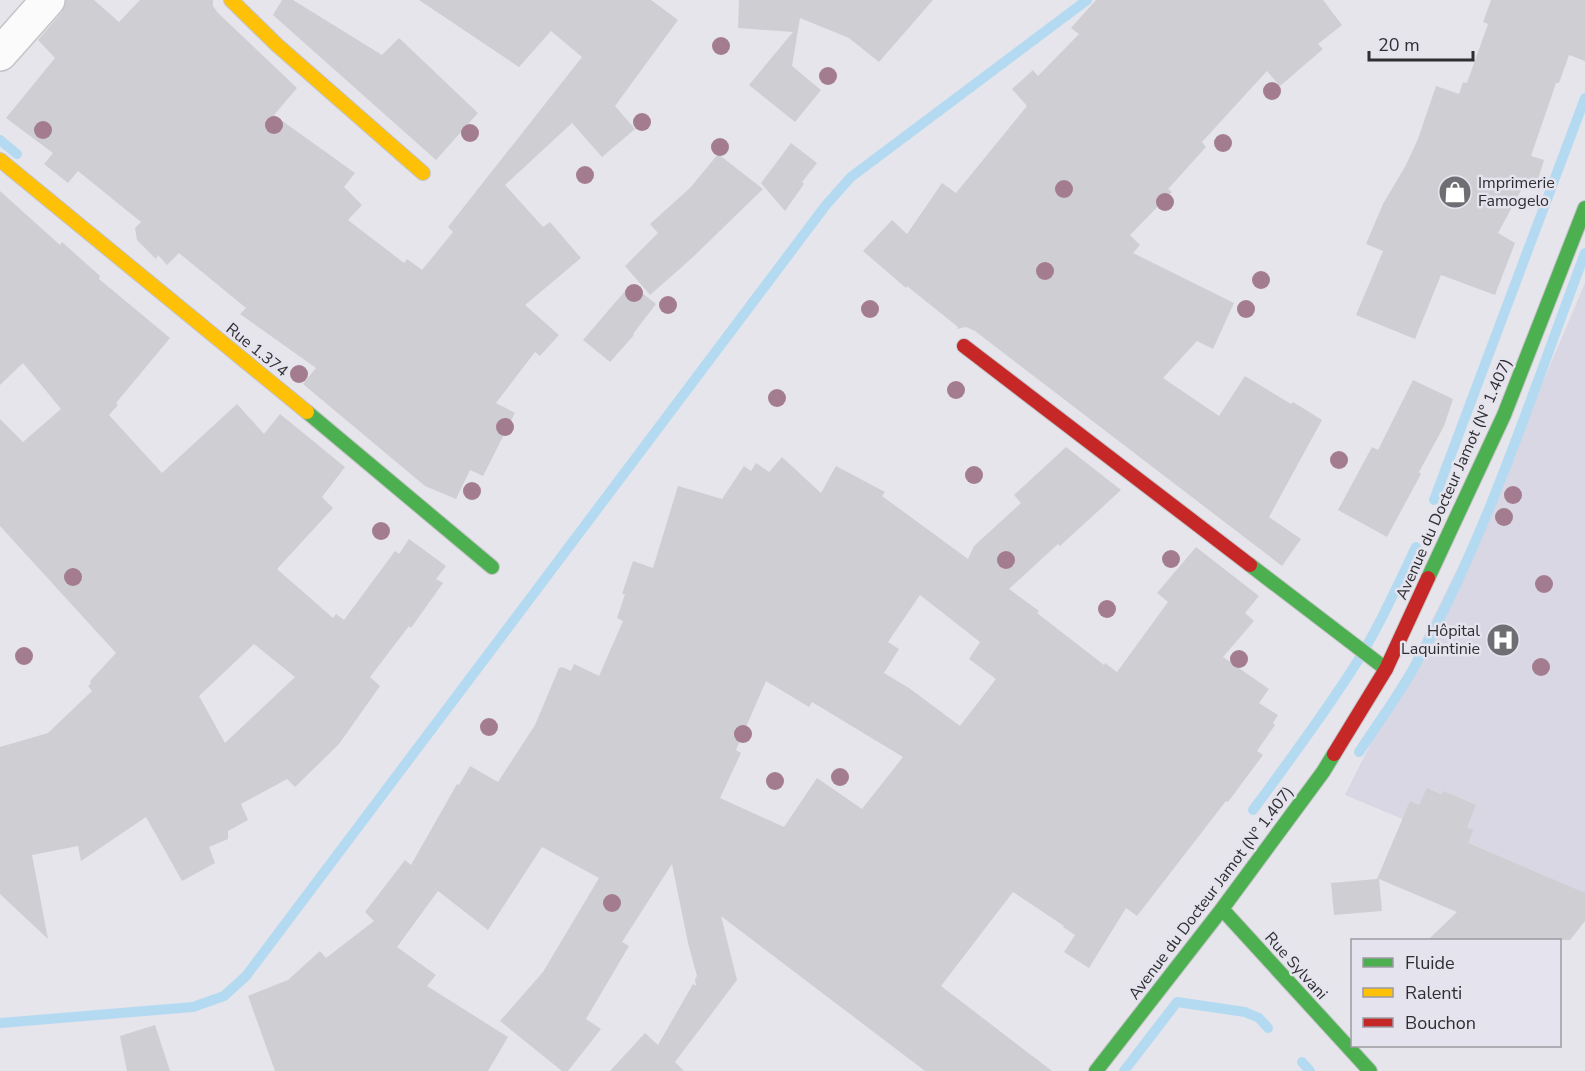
<svg xmlns="http://www.w3.org/2000/svg" width="1585" height="1071" viewBox="0 0 1585 1071" font-family="'Nunito Sans',sans-serif">
	<style>
		.built { fill: #d9d7e3 }
		.lines { fill: none; stroke-linecap: round; stroke-linejoin: round }
		.stream { stroke: #b4daf1; stroke-width: 10 }
		.building { fill: #ceced3; fill-rule: evenodd }
		.street-casing { stroke: #c4c3c8; stroke-width: 36 }
		.fast-casing { stroke: #c4c3c8; stroke-width: 16 }
		.slow-casing { stroke: #c4c3c8; stroke-width: 16 }
		.jam-casing { stroke: #c4c3c8; stroke-width: 16 }
		.street { stroke: #fbfbfc; stroke-width: 33 }
		.fast { stroke: #4caf50; stroke-width: 14 }
		.slow { stroke: #ffc107; stroke-width: 14 }
		.jam { stroke: #c62828; stroke-width: 14 }
		.tree { fill: #a37d8f }
		.labels { text-anchor: middle; dominant-baseline: central; stroke-width: 5; stroke-linejoin: round; paint-order: stroke }
		.poi-label { font-size: 16px; fill: #2f2f32; stroke: #e5e3ed; text-anchor: start }
		.street-label { font-size: 16px; fill: #2f2f32; stroke: #e5e3ed }
	</style>
	<rect width="100%" height="100%" fill="#e6e5eb"/>
	<path class="built" d="M1585,283V895L1345,795L1499,485Z"/>
	<g class="lines">
		<path class="stream" d="M0,140L17,154
			M1434,500L1585,98
			M1359,752C1378,723 1399,695 1416,664C1487,535 1533,391 1585,253
			M1253,810C1287,764 1321,718 1352,670C1377,631 1396,589 1416,547
			M0,1023L193,1007L224,996L246,976L826,205L851,177L1087,0
			M1302,1062L1310,1071
			M1124,1071L1177,1002L1245,1012L1259,1018L1268,1028"/>
	</g>
	<path class="building" d="M66,0H94L119,22L140,0H213V6L218,13L297,88L274,115L355,173L344,187L362,205L348,220L404,263L407,259L422,270L453,232L448,227L582,57L551,31L519,67L419,0H651L678,20L615,106L635,129L602,157L572,123L505,185L543,227L550,222L581,258L525,305L559,335L540,356L535,352L496,403L515,413L483,476L470,470L456,499L425,486L303,384L316,368L240,314L246,308L179,253L167,265L158,255L156,259L137,240L135,228L141,222L78,171L68,183L44,164L53,153L6,118L55,58L38,40L62,12Z
		M282,0H293L382,55L399,38L478,113L436,160L273,15Z
		M739,0H933L879,62L849,38L800,18L792,66L821,90L795,122L749,85L793,32L738,28Z
		M1096,0H1323L1342,25L1318,44L1323,49L1280,86L1267,71L1202,142L1206,147L1168,189L1172,192L1130,235L1140,245L1133,253L1234,303L1213,349L1197,341L1163,378L1219,416L1245,376L1291,404L1293,402L1322,420L1269,517L1301,539L1282,566L975,331L966,327L957,329L958,327L907,286L906,288L863,251L892,220L907,234L942,183L956,193L1027,106L1012,89L1033,70L1038,76L1079,34L1071,28Z
		M1491,0H1585V61L1569,55L1559,83H1556L1531,156L1544,160L1536,186L1525,183L1498,233L1515,243L1495,295L1441,275L1415,339L1356,315L1383,251L1366,244L1383,204L1406,165L1418,139L1436,86L1459,94L1463,82L1467,83L1488,24L1483,22Z
		M791,143L817,163L802,182L804,184L785,211L761,183Z
		M718,154L763,189L692,258L650,295L625,266L658,233L650,224L690,188Z
		M0,191L60,245L62,242L100,276L99,279L170,338L116,403L118,405L109,415L162,473L237,404L264,434L280,414L345,467L322,497L333,508L277,569L333,618L336,614L344,620L395,551L399,554L409,539L446,566L436,579L443,583L411,628L409,626L370,677L380,686L339,744L295,787L287,779L241,804L248,820L228,831V839L209,847L215,863L182,881L146,817L81,861L78,846L32,855L48,939L0,894V747L48,733L92,691L88,686L91,683L90,681L116,653L0,526V419L23,442L61,409L23,363L0,385ZM254,644L295,677L225,743L199,696Z
		M631,284L656,304L633,334L634,335L610,362L583,340Z
		M1413,380L1453,399L1444,426L1419,472L1421,474L1387,537L1338,510L1372,447L1378,450Z
		M1066,447L1121,490L1060,546L1058,544L1009,589L1039,611L1037,613L1104,665L1105,663L1117,672L1168,602L1157,593L1196,547L1259,596L1245,613L1254,621L1223,657L1269,689L1259,703L1278,715L1273,723L1275,725L1257,751L1263,755L1228,802L1226,801L1137,916L1126,908L1089,968L1064,952L1075,935L1063,927L1064,926L1013,892L941,986L1052,1071H925L721,916L737,980L675,1062L684,1071H610L645,1033L658,1045L693,984L696,986L695,979L697,976L688,943L672,864L622,942L629,946L586,1019L601,1029L568,1071H562L500,1021L543,972L599,878L542,847L488,930L438,891L397,947L436,975L427,986L508,1037L488,1071H275L248,996L288,980L320,951L326,958L374,921L365,912L405,860L411,865L457,784L459,785L470,766L498,782L535,725L559,668L562,667L571,671L574,664L599,676L623,621L617,618L625,594H622L633,561L653,568L678,486L722,499L744,466L751,471L756,463L769,472L782,457L821,493L836,466L885,492L882,496L968,559L974,546L1021,503L1014,495ZM920,595L980,642L969,659L996,679L960,726L909,688L884,673L899,649L888,642ZM766,681L809,707L812,702L903,757L862,809L817,778L784,827L720,798L741,753L736,750Z
		M1427,788L1442,795L1443,791L1476,805L1467,827L1473,830L1468,843L1585,893V921L1570,940H1428L1457,912L1379,879L1382,911L1334,915L1331,883L1377,879L1410,801L1419,805Z
		M155,1025L170,1071H127L120,1036Z"/>
	<g class="lines">
		<g class="street-casing">
			<path id="street" d="M0,54L48,0"/>
		</g>
		<g class="fast-casing">
			<path id="fast" d="M307,412L492,567
				M1250,565L1386,669
				M1428,578L1504,415L1585,208
				M1222,909L1370,1071
				M1096,1071L1222,909L1323,772L1334,754"/>
		</g>
		<g class="slow-casing">
			<path id="slow" d="M231,0L277,45L423,173
				M0,160L307,412"/>
		</g>
		<g class="jam-casing">
			<path id="jam" d="M964,346L1250,565
				M1334,754L1386,669L1428,578"/>
		</g>
		<use href="#street" class="street"/>
		<use href="#fast" class="fast"/>
		<use href="#slow" class="slow"/>
		<use href="#jam" class="jam"/>
	</g>
	<g class="tree">
		<circle cx="721" cy="46" r="9"/>
		<circle cx="828" cy="76" r="9"/>
		<circle cx="1272" cy="91" r="9"/>
		<circle cx="642" cy="122" r="9"/>
		<circle cx="274" cy="125" r="9"/>
		<circle cx="43" cy="130" r="9"/>
		<circle cx="470" cy="133" r="9"/>
		<circle cx="1223" cy="143" r="9"/>
		<circle cx="720" cy="147" r="9"/>
		<circle cx="585" cy="175" r="9"/>
		<circle cx="1064" cy="189" r="9"/>
		<circle cx="1165" cy="202" r="9"/>
		<circle cx="1045" cy="271" r="9"/>
		<circle cx="1261" cy="280" r="9"/>
		<circle cx="634" cy="293" r="9"/>
		<circle cx="668" cy="305" r="9"/>
		<circle cx="870" cy="309" r="9"/>
		<circle cx="1246" cy="309" r="9"/>
		<circle cx="299" cy="374" r="9"/>
		<circle cx="956" cy="390" r="9"/>
		<circle cx="777" cy="398" r="9"/>
		<circle cx="505" cy="427" r="9"/>
		<circle cx="1339" cy="460" r="9"/>
		<circle cx="974" cy="475" r="9"/>
		<circle cx="472" cy="491" r="9"/>
		<circle cx="1513" cy="495" r="9"/>
		<circle cx="1504" cy="517" r="9"/>
		<circle cx="381" cy="531" r="9"/>
		<circle cx="1171" cy="559" r="9"/>
		<circle cx="1006" cy="560" r="9"/>
		<circle cx="73" cy="577" r="9"/>
		<circle cx="1544" cy="584" r="9"/>
		<circle cx="1107" cy="609" r="9"/>
		<circle cx="24" cy="656" r="9"/>
		<circle cx="1239" cy="659" r="9"/>
		<circle cx="1541" cy="667" r="9"/>
		<circle cx="489" cy="727" r="9"/>
		<circle cx="743" cy="734" r="9"/>
		<circle cx="840" cy="777" r="9"/>
		<circle cx="775" cy="781" r="9"/>
		<circle cx="612" cy="903" r="9"/>
	</g>
	<defs>
		<g id="shop-disc" transform="scale(1.725)"><circle r="9.5" fill="#6f6f73" stroke="#e5e3ed"/><path d="M-5-2.5h2.3a2.7 3.5 0 0 1 5.4 0H5L5.5 6h-11ZM-1.5-2.5h3a1.5 2.3 0 0 0-3 0Z" fill="#fff"/></g>
		<g id="hospital-disc" transform="scale(1.725)"><circle r="9.5" fill="#6f6f73" stroke="#e5e3ed"/><path d="M-5-5h3v3.5h4V-5h3V5h-3V1.5h-4V5h-3Z" fill="#fff"/></g>
	</defs>
	<g fill-rule="evenodd">
		<use href="#shop-disc" x="1455" y="192"/>
		<use href="#hospital-disc" x="1503" y="640"/>
	</g>
	<g class="labels">
		<g class="poi-label">
			<text x="1478" y="183">Imprimerie<tspan x="1478" dy="18">Famogelo</tspan></text>
			<text x="1480" y="631" text-anchor="end">Hôpital<tspan x="1480" dy="18">Laquintinie</tspan></text>
		</g>
		<g class="street-label">
			<text transform="translate(257 350) rotate(39)">Rue 1.374</text>
			<text transform="translate(1454 479) rotate(-66)">Avenue du Docteur Jamot (N° 1.407)</text>
			<text transform="translate(1211 893) rotate(-53)">Avenue du Docteur Jamot (N° 1.407)</text>
			<text transform="translate(1296 966) rotate(48)">Rue Sylvani</text>
		</g>
	</g>
	<rect x="1351" y="939" width="210" height="108" fill="#e5e3ed" stroke="#9c9ba2" stroke-width="1.5"/>
	<rect x="1363" y="958" width="30" height="9" fill="#4caf50" stroke="#9c9ba2" stroke-width="1.5"/>
	<text x="1405" y="969" font-size="18" fill="#2f2f32">Fluide</text>
	<rect x="1363" y="988" width="30" height="9" fill="#ffc107" stroke="#9c9ba2" stroke-width="1.5"/>
	<text x="1405" y="999" font-size="18" fill="#2f2f32">Ralenti</text>
	<rect x="1363" y="1018" width="30" height="9" fill="#c62828" stroke="#9c9ba2" stroke-width="1.5"/>
	<text x="1405" y="1029" font-size="18" fill="#2f2f32">Bouchon</text>
	<path d="M1369 51v9h104v-9" fill="none" stroke="#2f2f32" stroke-width="3"/>
	<text x="1378" y="51" font-size="18" fill="#2f2f32" stroke="#e5e3ed" stroke-width="4.5" paint-order="stroke">20 m</text>
</svg>
